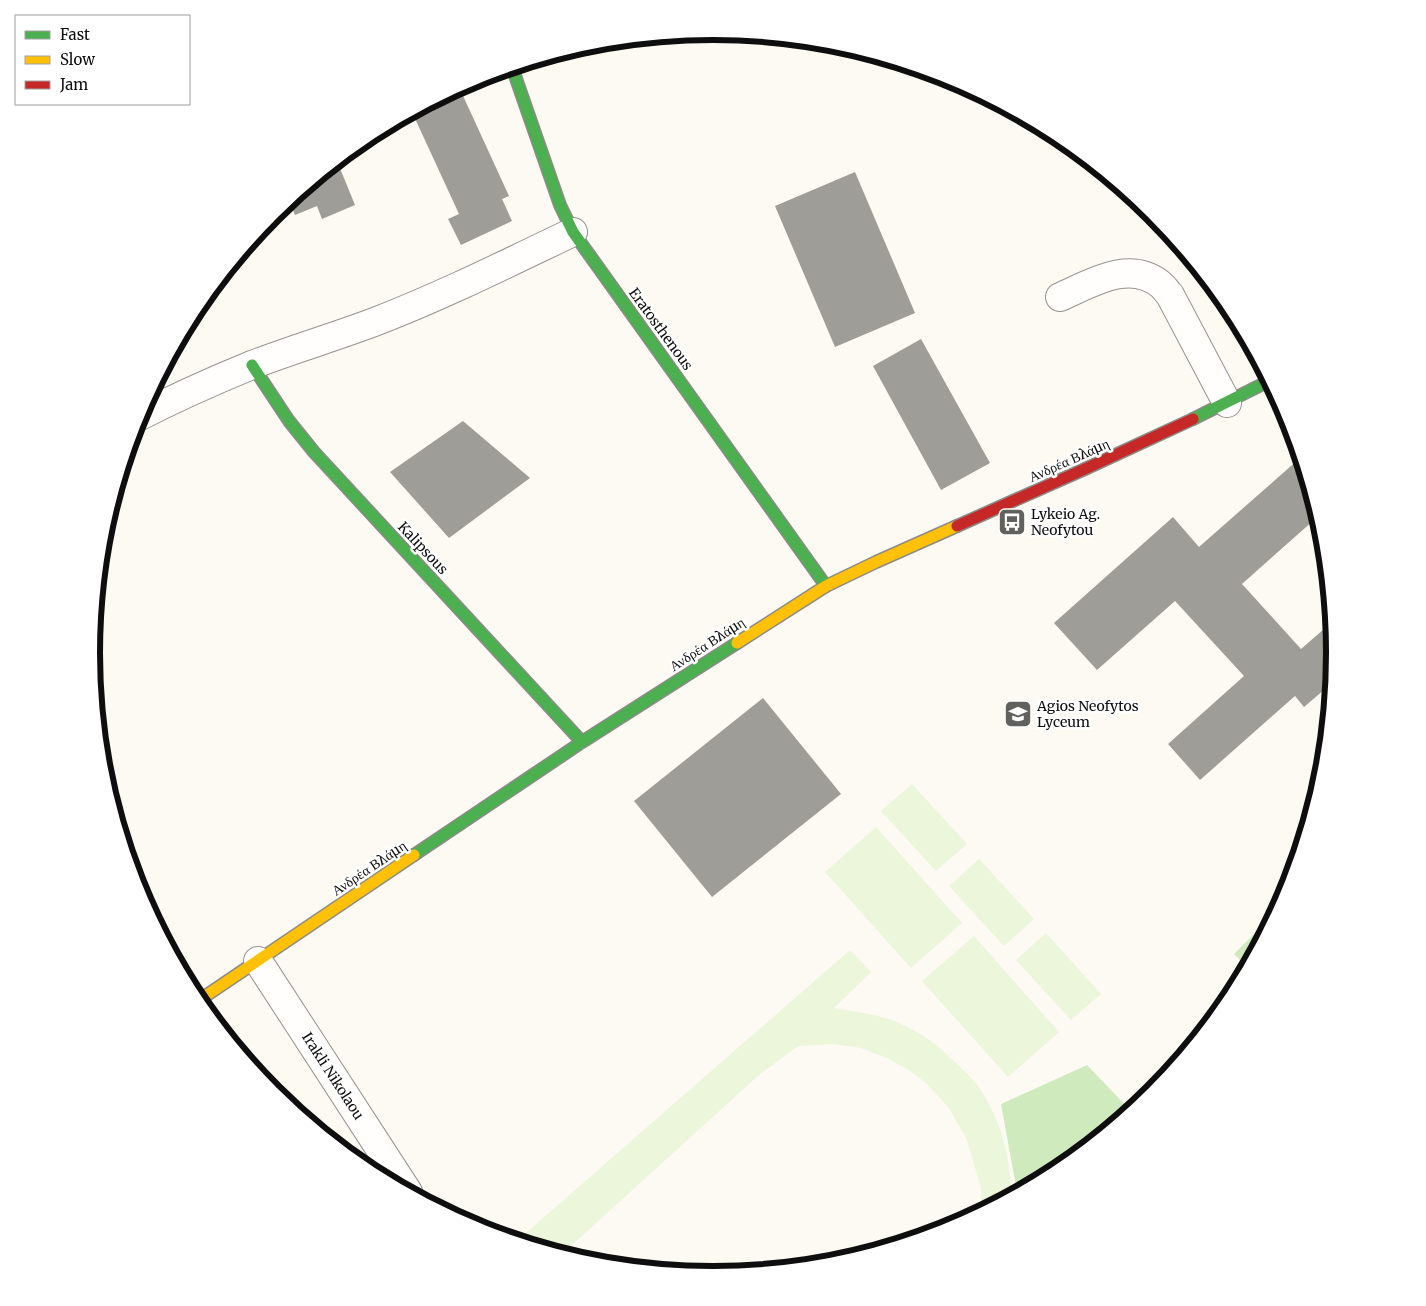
<svg xmlns="http://www.w3.org/2000/svg" width="1426" height="1306" viewBox="0 0 1426 1306" font-family="Merriweather,serif">
	<style>
		.forest { fill: #cfebbe }
		.pitch { fill: #ecf6db }
		.building { fill: #9f9d98 }
		.lines { fill: none; stroke-linecap: round; stroke-linejoin: round }
		.street-casing { stroke: #959491; stroke-width: 30 }
		.fast-casing { stroke: #8c8b87; stroke-width: 14 }
		.slow-casing { stroke: #8c8b87; stroke-width: 14 }
		.jam-casing { stroke: #8c8b87; stroke-width: 14 }
		.street { stroke: #fffefd; stroke-width: 28 }
		.fast { stroke: #4caf50; stroke-width: 11 }
		.slow { stroke: #ffc107; stroke-width: 11 }
		.jam { stroke: #c62828; stroke-width: 11 }
		.labels { text-anchor: middle; dominant-baseline: central; stroke-width: 5; stroke-linejoin: round; paint-order: stroke }
		.street-label { font-size: 14px; fill: #0e0e0e; stroke: #fff }
		.poi-label { font-size: 14px; fill: #0e0e0e; stroke: #fff; text-anchor: start }
		.rim { fill: none; stroke: #0e0e0e; stroke-width: 6 }
	</style>
	<rect width="100%" height="100%" fill="#fcfaf2"/>
	<path class="forest" d="M1277,911L1247,967L1234,954Z
		M1087,1065L1131,1111L1058,1170L1017,1192L1001,1104Z"/>
	<path class="pitch" d="M912,784L967,844L936,871L881,811Z
		M876,827L962,923L911,968L825,872Z
		M979,859L1034,919L1004,946L949,886Z
		M1046,933L1101,994L1071,1020L1016,960Z
		M974,936L1059,1032L1008,1077L922,981Z
		M850,950L871,972L834,1008C856,1012 877,1014 897,1022C922,1033 938,1045 957,1064C963,1070 970,1076 976,1083C1001,1119 1009,1151 1012,1195L981,1211V1188L967,1140L949,1108L926,1083L909,1070L887,1058L861,1048L833,1044L798,1046L759,1075L562,1254L518,1240Z"/>
	<path class="building" d="M459,87L509,196L502,199L512,221L461,245L448,219L459,214L412,112Z
		M337,161L355,205L322,219L317,206L295,215L289,200Z
		M855,172L915,313L835,347L775,206Z
		M921,339L990,463L941,490L873,366Z
		M463,421L530,478L449,538L390,472Z
		M1300,458L1322,528L1314,520L1242,584L1301,649L1332,622L1335,653L1332,683L1304,707L1295,696L1200,780L1168,744L1244,676L1175,601L1097,670L1054,623L1173,517L1199,547Z
		M763,698L841,794L712,897L634,801Z"/>
	<g class="lines">
		<g class="street-casing">
			<path id="street" d="M1060,297C1090,284 1129,259 1160,284C1164,287 1167,292 1170,295L1227,403
				M138,417C175,398 213,381 252,365C293,349 335,337 377,321C444,295 508,263 573,232
				M258,961L408,1192"/>
		</g>
		<g class="fast-casing">
			<path id="fast" d="M512,67L560,205L573,232L826,586
				M252,365L289,421L314,452L582,742
				M1193,419L1269,381
				M414,855L582,742L737,643"/>
		</g>
		<g class="slow-casing">
			<path id="slow" d="M737,643L826,586L876,562L957,526
				M198,1001L414,855"/>
		</g>
		<g class="jam-casing">
			<path id="jam" d="M957,526L1087,468L1193,419"/>
		</g>
		<use href="#street" class="street"/>
		<use href="#fast" class="fast"/>
		<use href="#slow" class="slow"/>
		<use href="#jam" class="jam"/>
	</g>
	<defs>
		<g id="bus-square" transform="scale(1.4375)"><rect x="-9" y="-9" width="18" height="18" rx="4" fill="#61615e" stroke="#fff"/><path d="M-5-6H5V4H4V6H2V4H-2V6H-4V4H-5ZM-3.5-4V0h7V-4ZM-3.5 1.2v1.5H-2V1.2ZM2 1.2v1.5H3.5V1.2Z" fill="#fff"/></g>
		<g id="school-square" transform="scale(1.4375)"><rect x="-9" y="-9" width="18" height="18" rx="4" fill="#61615e" stroke="#fff"/><path d="M0-5L7-2L0 1L-7-2ZM-4 1L0 2.5L4 1V4Q0 6-4 4Z" fill="#fff"/></g>
	</defs>
	<g fill-rule="evenodd">
		<use href="#bus-square" x="1012" y="522"/>
		<use href="#school-square" x="1018" y="714"/>
	</g>
	<g class="labels">
		<g class="street-label">
			<text transform="translate(661 329) rotate(54)">Eratosthenous</text>
			<text transform="translate(1069 460) rotate(-24)">Ανδρέα Βλάμη</text>
			<text transform="translate(423 548) rotate(47)">Kalipsous</text>
			<text transform="translate(707 644) rotate(-33)">Ανδρέα Βλάμη</text>
			<text transform="translate(369 868) rotate(-34)">Ανδρέα Βλάμη</text>
			<text transform="translate(333 1076) rotate(57)">Irakli Nikolaou</text>
		</g>
		<g class="poi-label">
			<text x="1031" y="514">Lykeio Ag.<tspan x="1031" dy="16">Neofytou</tspan></text>
			<text x="1037" y="706">Agios Neofytos<tspan x="1037" dy="16">Lyceum</tspan></text>
		</g>
	</g>
	<path d="M0 0H1426V1306H0ZM100 653a613 613 0 1 1 1226 0a613 613 0 1 1-1226 0Z" fill="#fff" fill-rule="evenodd"/>
	<path class="rim" d="M100 653a613 613 0 1 1 1226 0a613 613 0 1 1-1226 0Z"/>
	<rect x="15" y="15" width="175" height="90" fill="#ffffff" stroke="#9f9f9f"/>
	<rect x="25" y="31" width="25" height="8" fill="#4caf50" stroke="#9f9f9f"/>
	<text x="60" y="40" font-size="15" fill="#0e0e0e">Fast</text>
	<rect x="25" y="56" width="25" height="8" fill="#ffc107" stroke="#9f9f9f"/>
	<text x="60" y="65" font-size="15" fill="#0e0e0e">Slow</text>
	<rect x="25" y="81" width="25" height="8" fill="#c62828" stroke="#9f9f9f"/>
	<text x="60" y="90" font-size="15" fill="#0e0e0e">Jam</text>
</svg>
